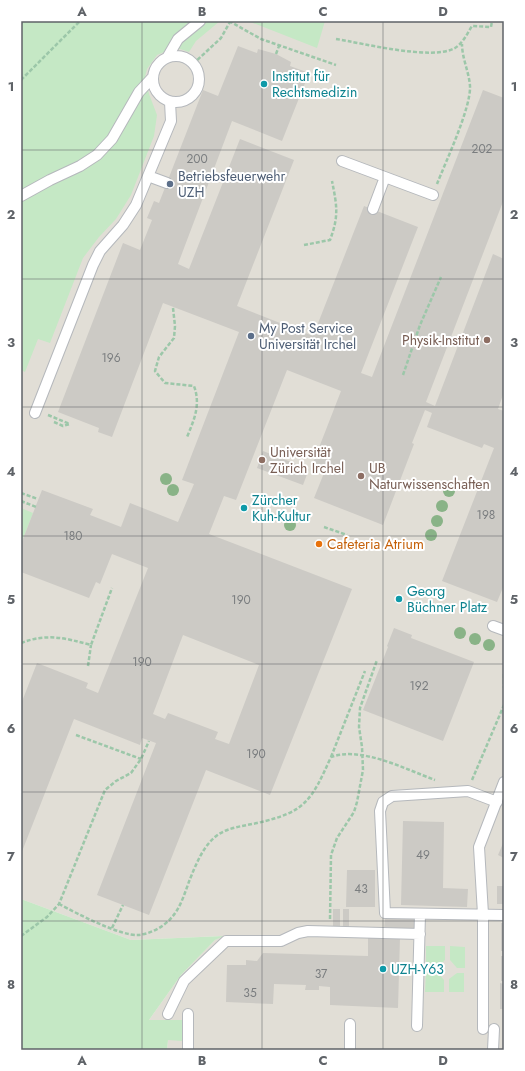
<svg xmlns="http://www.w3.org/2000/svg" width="525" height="1071" viewBox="0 0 525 1071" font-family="Jost,sans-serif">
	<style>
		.education { fill: #e1ded6 }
		.green { fill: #c5e8c5 }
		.building { fill: #cccac5; fill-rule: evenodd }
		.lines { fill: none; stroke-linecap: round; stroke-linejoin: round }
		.lane-casing { stroke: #b5b8bc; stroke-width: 12 }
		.path { stroke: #9cc7a9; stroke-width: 2.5; stroke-dasharray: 4 2; stroke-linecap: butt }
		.lane { stroke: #fff; stroke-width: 10 }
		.tree { fill: #89b387 }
		.grid { fill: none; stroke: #5f6368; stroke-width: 1; stroke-opacity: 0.55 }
		.culture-dot { fill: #0f9aa8; stroke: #fff; stroke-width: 1.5 }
		.service-dot { fill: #5c6f8a; stroke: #fff; stroke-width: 1.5 }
		.education-dot { fill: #8d6e63; stroke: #fff; stroke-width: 1.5 }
		.food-dot { fill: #e8710a; stroke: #fff; stroke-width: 1.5 }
		.labels { text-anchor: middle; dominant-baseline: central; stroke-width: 4; stroke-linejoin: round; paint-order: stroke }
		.number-label { font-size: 12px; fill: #7a7d7f }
		.culture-label { font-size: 14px; fill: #0d838f; stroke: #fff; text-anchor: start }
		.service-label { font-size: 14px; fill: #4e5e75; stroke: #fff; text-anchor: start }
		.education-label { font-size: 14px; fill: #785e54; stroke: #fff; text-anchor: start }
		.food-label { font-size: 14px; fill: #c56008; stroke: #fff; text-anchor: start }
		.neatline { fill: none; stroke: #5f6368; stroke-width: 1.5 }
		.grid-label { font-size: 13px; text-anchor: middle; font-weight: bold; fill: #5f6368 }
	</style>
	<rect width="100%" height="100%" fill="#f1efe8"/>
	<path class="education" d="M21,21H504V1050H167L168,1040L149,1020L181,975L215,940L222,936L131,940L21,899Z"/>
	<path class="green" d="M21,21H220L196,41L189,52L180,49L169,50L157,55L147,69L145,77L149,94L157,115L154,136L131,195L116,219L99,237L83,258L50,343L38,339L25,372L21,370Z
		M248,21H325L317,48Z
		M21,508L33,513L21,544Z
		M21,899L131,940L224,936L215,940L181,975L149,1020H182V1041L168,1040L167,1050H21Z
		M426,946H445V960L438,967H426Z
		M450,946L465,947V968H457L450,960Z
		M426,972H437L444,980V992H425Z
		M457,973H464V992H449V979Z"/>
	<path class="building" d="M238,46L257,53L258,49L276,54L291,62L290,66L309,73L282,141L232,121L178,264L189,269L240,139L294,160L237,306L313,336L364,206L418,227L361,373L372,377L483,90L504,98V199L426,402L435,406L493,254L504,259V392L498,409L504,411V585L497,602L442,581L494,448L484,444L482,448L427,427L432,413L425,410L412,443L414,444L383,525L314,498L326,468L313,463L341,391L287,370L236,500L224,496L209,534L352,589L270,795L206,770L149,915L97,895L156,743L142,738L140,745L74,719L21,854V704L37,663L88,683L86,688L98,693L148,568L112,554L100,584L96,582L89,598L21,572V544L42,490L93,509L90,515L121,527L130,503L178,522L194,484L182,480L239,332L163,303L112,437L98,432L99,428L58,412L123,243L140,250L152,220L147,218L154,201L159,203L203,90L218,96ZM183,635L259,665L229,744L215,739L218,732L168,713L165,719L153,714Z
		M263,451L309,469L303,485L257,468Z
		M394,628L412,635L411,638L474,662L443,741L363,710L388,647L387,646Z
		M403,821L444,822L443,888L468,889L467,907L401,905Z
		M504,841V858L498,855Z
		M347,870H375V907H346Z
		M497,886H504V904H497Z
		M333,909H340V929H333Z
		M343,909H349V929H343Z
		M385,918L414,919V930L384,929Z
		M501,923H504V951H501Z
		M368,936L400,937L398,1008L330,1005V987L319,986V990H305L306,985L274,984L273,1004L226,1002L227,965H246V960L257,961L263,953L368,956Z
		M501,956H504V981H501Z
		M500,983L504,984V1009H500Z"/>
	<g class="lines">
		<g class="lane-casing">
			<path id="lane" d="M153 79a23 23 0 1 1 46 0a23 23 0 1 1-46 0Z
				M167,58L178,39L200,21
				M342,161L433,195
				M148,176L167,183
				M21,196L50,180L80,166L97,155L112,139L139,92L152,78
				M373,209L385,177
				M35,413L93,265L100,251L123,225L136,205L171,121L170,102
				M493,626L504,630
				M497,802L468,791L392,796L383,802L380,811L385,913L504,915
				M168,1014L184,981L226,941H281L298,933L308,931L420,934
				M188,1014V1050
				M417,1026L420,914
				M483,1029V914L479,847L504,782
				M350,1050V1024
				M493,1050L494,1029"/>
		</g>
		<path class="path" d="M229,21L261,39L336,65
			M21,24L22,21
			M336,39C362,43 433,61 455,48C463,43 467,34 472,26L491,27L492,21
			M276,54L279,46
			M193,64L221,38L230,22
			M21,80L80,21
			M437,184C446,161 471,108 470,86C469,72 462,58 462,44
			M304,245L330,240C339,216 337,206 332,181
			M173,308L175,326L174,338L159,357L155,371L165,383L194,386C201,405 194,420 187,437
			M403,375L420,325L441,277
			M48,415L70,424
			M54,422L63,426L70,424
			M21,493L38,499
			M21,501L36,507
			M324,527L347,535
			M21,643C47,633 65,638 91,645L112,588
			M88,666L91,645
			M504,674V688
			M76,735L141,759
			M331,757L365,671
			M472,780L504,705
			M59,904C76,913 120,936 138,935C150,934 164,927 172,917C181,907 185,892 190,879C197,862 204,844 219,834C230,827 244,826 257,823C306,812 311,801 331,757C361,746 405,769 435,780
			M330,919L331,855L337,838L354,812L357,802L363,770L362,747L359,727L360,708L377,660
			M112,928L123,905
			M21,936L47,917L59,904L105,790L116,781L131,773L141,759L149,741"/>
		<use href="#lane" class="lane"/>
	</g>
	<g class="tree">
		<circle cx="166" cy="479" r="6"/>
		<circle cx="173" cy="490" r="6"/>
		<circle cx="449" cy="491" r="6"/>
		<circle cx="442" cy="506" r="6"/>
		<circle cx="437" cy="521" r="6"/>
		<circle cx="290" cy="525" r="6"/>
		<circle cx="431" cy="535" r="6"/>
		<circle cx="460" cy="633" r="6"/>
		<circle cx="475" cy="639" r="6"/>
		<circle cx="489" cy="645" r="6"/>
	</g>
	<path class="grid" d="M142,21V1050M262,21V1050M383,21V1050M21,150H504M21,279H504M21,407H504M21,536H504M21,664H504M21,792H504M21,921H504"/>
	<g class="culture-dot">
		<circle cx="264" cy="84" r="4"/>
		<circle cx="244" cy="508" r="4"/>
		<circle cx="399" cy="599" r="4"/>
		<circle cx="383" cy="969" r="4"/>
	</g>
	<g class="service-dot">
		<circle cx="170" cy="184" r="4"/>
		<circle cx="251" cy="336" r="4"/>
	</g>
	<g class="education-dot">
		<circle cx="487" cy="340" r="4"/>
		<circle cx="262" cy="460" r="4"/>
		<circle cx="361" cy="476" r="4"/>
	</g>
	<circle class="food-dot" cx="319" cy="544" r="4"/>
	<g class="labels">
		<g class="number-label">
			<text x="482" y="149">202</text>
			<text x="197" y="159">200</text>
			<text x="111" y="358">196</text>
			<text x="486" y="515">198</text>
			<text x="73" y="536">180</text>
			<text x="241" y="600">190</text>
			<text x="142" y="662">190</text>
			<text x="419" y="686">192</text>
			<text x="256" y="754">190</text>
			<text x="423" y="855">49</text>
			<text x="361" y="889">43</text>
			<text x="321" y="974">37</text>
			<text x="250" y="993">35</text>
		</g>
		<g class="culture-label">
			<text x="272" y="76">Institut für<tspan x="272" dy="16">Rechtsmedizin</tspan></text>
			<text x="252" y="500">Zürcher<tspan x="252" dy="16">Kuh-Kultur</tspan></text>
			<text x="407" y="591">Georg<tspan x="407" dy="16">Büchner Platz</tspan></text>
			<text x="391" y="969">UZH-Y63</text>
		</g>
		<g class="service-label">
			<text x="178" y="176">Betriebsfeuerwehr<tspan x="178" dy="16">UZH</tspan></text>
			<text x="259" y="328">My Post Service<tspan x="259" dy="16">Universität Irchel</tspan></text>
		</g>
		<g class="education-label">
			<text x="479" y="340" text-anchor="end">Physik-Institut</text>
			<text x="270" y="452">Universität<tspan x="270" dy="16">Zürich Irchel</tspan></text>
			<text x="369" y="468">UB<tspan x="369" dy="16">Naturwissenschaften</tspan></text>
		</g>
		<g class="food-label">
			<text x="327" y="544">Cafeteria Atrium</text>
		</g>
	</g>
	<rect width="525" height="1071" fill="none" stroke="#ffffff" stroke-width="44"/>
	<rect x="22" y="22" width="481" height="1027" class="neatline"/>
	<g class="grid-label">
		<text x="82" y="16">A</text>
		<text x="202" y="16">B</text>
		<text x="323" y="16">C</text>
		<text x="443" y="16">D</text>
		<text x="11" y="91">1</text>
		<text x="514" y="91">1</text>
		<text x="11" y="219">2</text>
		<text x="514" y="219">2</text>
		<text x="11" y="347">3</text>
		<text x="514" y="347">3</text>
		<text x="11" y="476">4</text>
		<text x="514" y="476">4</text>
		<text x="11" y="604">5</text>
		<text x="514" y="604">5</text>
		<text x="11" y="733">6</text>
		<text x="514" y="733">6</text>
		<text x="11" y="861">7</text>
		<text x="514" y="861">7</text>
		<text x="11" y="989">8</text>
		<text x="514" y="989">8</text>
		<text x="82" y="1065">A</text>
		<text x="202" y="1065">B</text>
		<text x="323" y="1065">C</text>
		<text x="443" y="1065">D</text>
	</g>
</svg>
